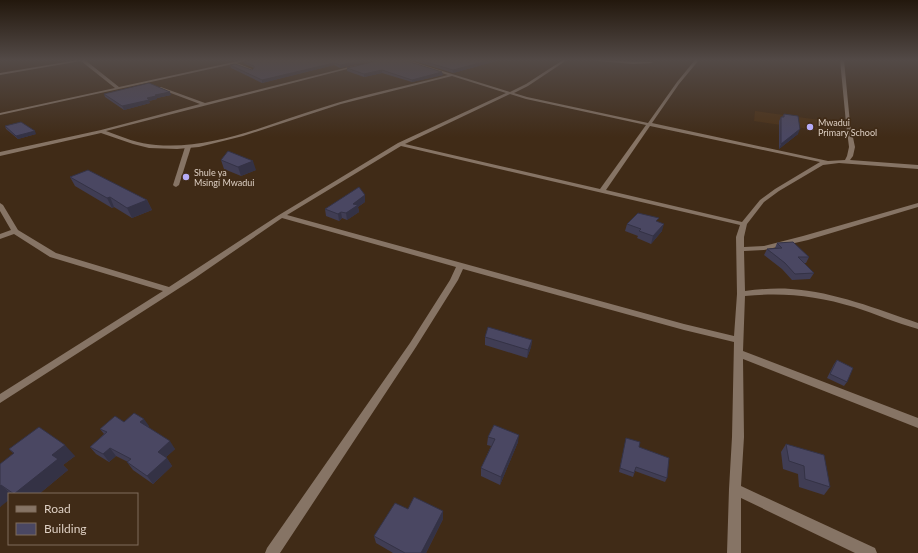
<svg xmlns="http://www.w3.org/2000/svg" width="918" height="553" viewBox="0 0 918 553" font-family="Lato,sans-serif">
	<style>
		.built { fill: #4b3117 }
		.lines { fill: none; stroke-linecap: round; stroke-linejoin: round }
		.lane { fill: #867465; fill-rule: evenodd }
		.street { fill: #867465; fill-rule: evenodd }
		.wall { fill: #403d54 }
		.shaded-wall { fill: #343245 }
		.building { fill: #4a4762; stroke: #343245 }
		.poi-dot { fill: #b6acf8; stroke: #402b17; stroke-width: 1.5 }
		.labels { text-anchor: middle; dominant-baseline: central; stroke-width: 3.5; stroke-linejoin: round; paint-order: stroke }
		.far-poi-label { font-size: 9px; fill: #ded0c4; stroke: #402b17; text-anchor: start }
	</style>
	<rect width="100%" height="100%" fill="#402b17"/>
	<path class="built" d="M755,111L827,121L830,132L754,121Z"/>
	<g class="lines">
		<path class="lane" d="M188,145L191,147L179,185L176,187L174,186L173,185L185,147Z"/>
		<path class="street" d="M78,60H85L119,87L243,60H249L237,63L254,70L251,71L233,64L0,115V113L115,88L81,61L0,75V73Z
			M402,60H407L510,92L526,84L563,60H567L528,86L514,93L527,97L648,123L677,82L695,60H699L679,84L652,123L828,161L845,160L847,156L849,147L846,123L840,60H844L850,123L855,147L853,156L850,160L918,165V169L839,163L823,165L779,191L764,202L747,224L744,237V247L764,246L803,236L918,203V207L808,240L764,250L744,251L745,291C760,289 776,288 791,289C835,292 877,309 918,323V329C896,323 876,314 854,307C817,296 784,292 745,296L743,351L918,418V428L743,359L744,437L741,486L875,548L877,553H855L741,498V553H727L729,489L732,437L734,342L684,330L463,269L458,280L416,347L280,553H265L267,548L410,343L450,280L456,267L282,218L195,278L0,403V394L163,291L50,257L14,234L0,239V234L11,230L0,211V203L3,205L18,230L56,253L169,287L279,215L398,143L506,93L452,76L341,104L243,136L199,147L177,149L149,148L133,144L101,133L0,156V152L101,130L200,104L160,89V87H161L205,103L357,65L359,66L106,131C122,137 139,144 156,145C215,150 270,123 324,107C365,94 407,86 448,75ZM510,94L526,99L646,125L600,189L405,144ZM650,126L820,162L775,189L760,200L742,222L606,190ZM401,146L740,225L736,237L737,294L734,336L684,324L287,215Z
			M587,60L651,62L653,63L633,64Z"/>
	</g>
	<path class="wall" d="M377,60L340,68L334,65L262,83L231,68L230,65L252,70L254,68L245,64L244,62Z
		M380,60L443,75L412,82L382,73L364,77L347,71V68Z
		M411,60H500L453,73Z
		M104,94L171,95L157,98V99L149,101L150,103L124,110L105,97Z
		M784,114L798,134L779,149V121L781,117H782Z
		M5,126L36,134L18,139L6,129Z
		M221,160L256,170L241,176L224,169Z
		M70,177L147,200L152,210L132,218L114,207L112,208L75,186Z
		M365,202L358,207L359,212L347,220L342,218L339,221L326,216L325,209Z
		M658,222L662,231L651,244L637,238L638,236L625,231L627,224Z
		M777,243L809,257L806,263H803L814,273L810,279L792,280L782,269L764,255L767,249L775,248Z
		M485,337L532,340L531,347L527,358L485,345Z
		M837,360L847,382L844,386L827,378L834,364Z
		M124,422L149,426L148,427L175,449L166,457L172,466L153,484L133,470L127,462H128L116,456L109,462L96,454L90,447L104,434L100,429Z
		M488,437L518,442L500,485L481,476V468L491,446L487,445Z
		M626,438L667,478L665,482L635,471L633,477L619,472Z
		M786,444L830,487L824,495L799,487L798,474L783,469L781,452Z
		M9,449L75,456L63,465L68,470L39,494H9L0,507V464L14,454Z
		M408,509L443,511V519L426,553H393L376,543L374,536Z"/>
	<path class="shaded-wall" d="M365,60H377L340,68V65Z
		M491,60H500L453,73V70Z
		M334,63V65L262,83V80Z
		M382,70V73L364,77V74Z
		M442,72L443,75L412,82V80Z
		M170,92L171,95L157,98V99L149,101L150,103L124,110L122,106L155,95Z
		M800,129L798,134L779,149L781,144Z
		M35,131L36,134L18,139L16,136Z
		M253,161L256,170L241,176L238,167Z
		M365,195V202L358,207L359,212L347,220L346,213L353,204Z
		M110,197L114,207L112,208L107,198Z
		M147,200L152,210L132,218L127,208Z
		M341,212L342,218L339,221L338,214Z
		M664,224L662,231L651,244L653,236Z
		M532,340L531,347L527,358L528,350Z
		M144,419L149,426L145,430L140,422Z
		M519,435L518,442L500,485L501,477Z
		M170,441L175,449L163,460L158,452Z
		M65,445L75,456L63,465L68,470L39,494H14L52,455Z
		M110,448L116,456L109,462L103,454Z
		M167,458L172,466L153,484L147,476Z
		M1,485L11,494H9V500L0,507V486Z
		M443,511V519L426,553H421Z"/>
	<path class="building" d="M254,60H365L340,65L334,63L262,80L230,65L235,64L252,70L254,68V66L244,62Z
		M380,60H404L442,72L412,80L382,70L364,74L347,68Z
		M419,60H491L453,70Z
		M149,83L170,92L155,95L156,96L147,98L149,100L122,106L104,94Z
		M784,114L798,116L800,129L781,144V117H784Z
		M21,122L35,131L16,136L5,126Z
		M228,151L253,161L238,167L221,160Z
		M88,170L147,200L127,208L110,197L107,198L70,177Z
		M359,187L365,195L353,204L358,205L346,213L341,212L338,214L325,209Z
		M638,213L659,218L656,221L664,224L653,236L639,231L641,229L627,224Z
		M793,242L809,257H798L814,273L795,274L785,263L767,249L782,248L777,243Z
		M488,327L532,340L528,350L485,337Z
		M837,360L853,368L847,382L830,374Z
		M134,413L144,419L140,422L170,441L158,452L167,458L147,476L127,462L131,459L110,448L103,454L90,447L107,432L100,429L115,416L124,422Z
		M494,425L519,435L501,477L481,468L495,439L488,437Z
		M39,427L65,445L52,455L58,459L14,494L1,485L0,486V464L14,453L9,449Z
		M626,438L640,442L639,447L669,458L667,478L636,467L634,473L620,468Z
		M786,444L824,455L830,487L805,479L804,466L789,461Z
		M414,497L443,511L421,553H405L374,536L395,503L408,509Z"/>
	<linearGradient id="sky" x2="0" y2="1"><stop stop-color="#23180d"/><stop offset="0.44" stop-color="#534a47"/><stop offset="1" stop-color="#534a47" stop-opacity="0"/></linearGradient>
	<rect width="918" height="137" fill="url(#sky)"/>
	<g class="poi-dot">
		<circle cx="810" cy="127" r="4"/>
		<circle cx="186" cy="177" r="4"/>
	</g>
	<g class="labels">
		<g class="far-poi-label">
			<text x="818" y="122">Mwadui<tspan x="818" dy="10">Primary School</tspan></text>
			<text x="194" y="172">Shule ya<tspan x="194" dy="10">Msingi Mwadui</tspan></text>
		</g>
	</g>
	<rect x="8" y="493" width="130" height="52" fill="#402b17" stroke="#7f6d5c"/>
	<rect x="16" y="506" width="20" height="6" fill="#867465" stroke="#7f6d5c"/>
	<text x="44" y="513" font-size="12" fill="#ded0c4">Road</text>
	<rect x="16" y="523" width="20" height="12" fill="#4a4762" stroke="#7f6d5c"/>
	<text x="44" y="533" font-size="12" fill="#ded0c4">Building</text>
</svg>
